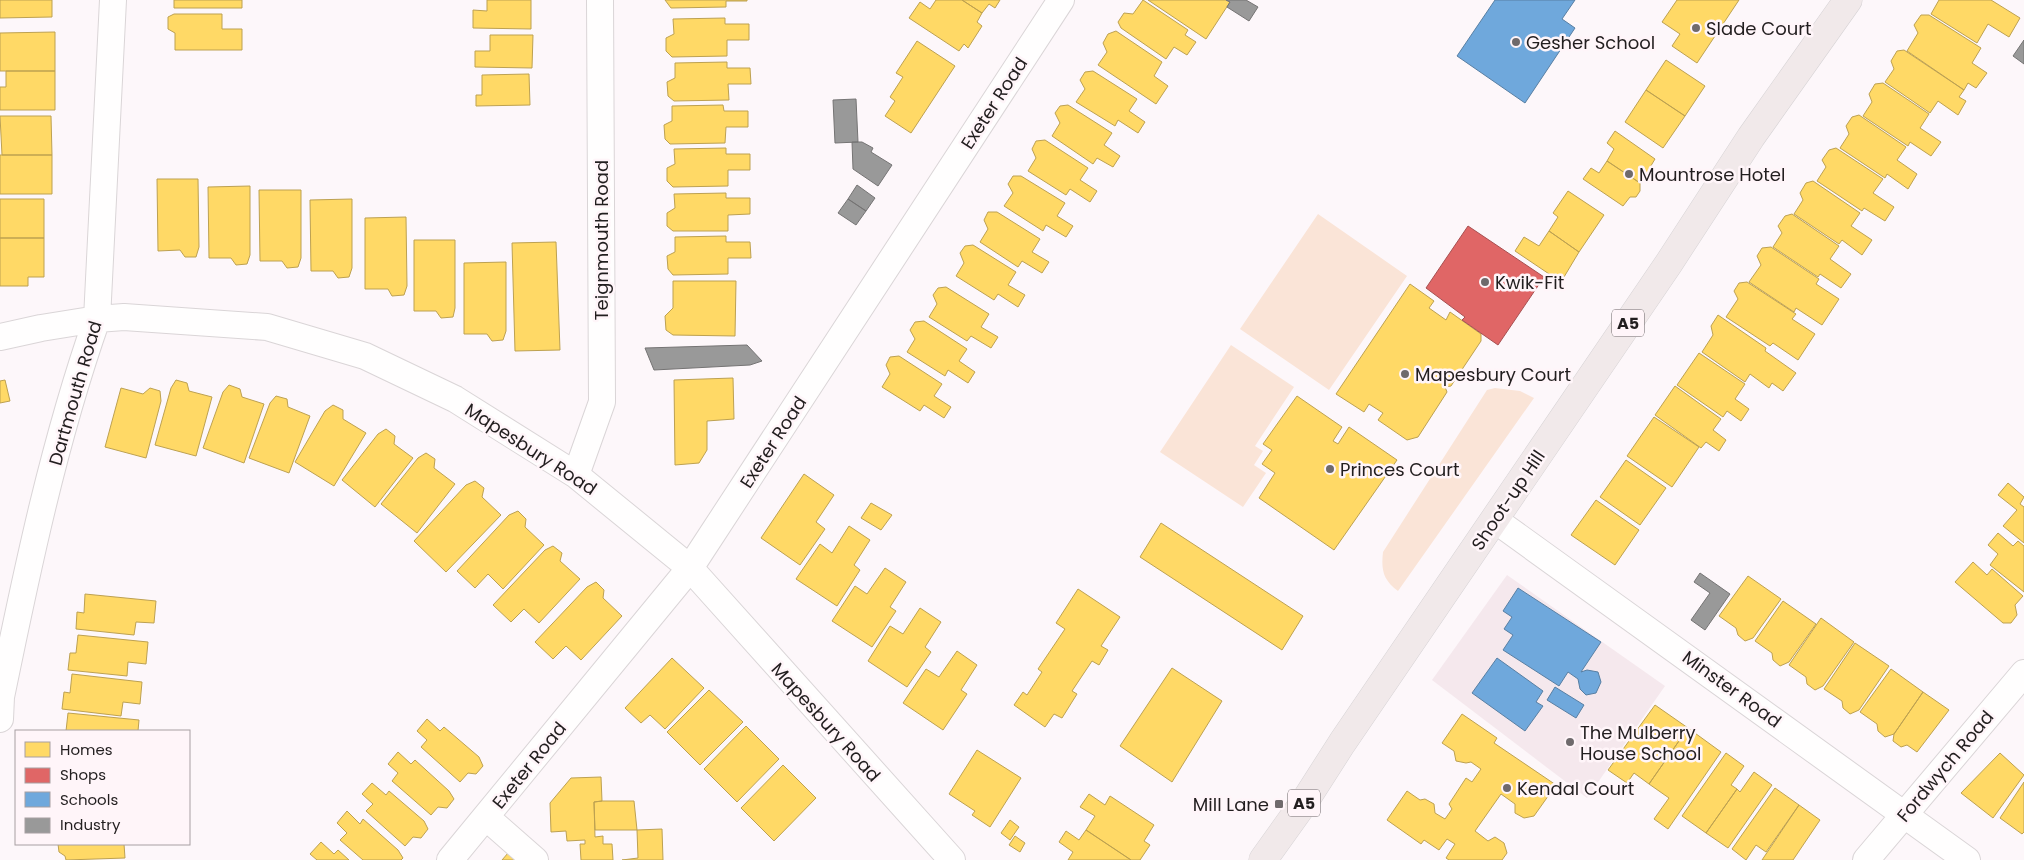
<svg xmlns="http://www.w3.org/2000/svg" width="2024" height="860" viewBox="0 0 2024 860" font-family="Poppins,sans-serif">
	<style>
		.built { fill: #f5e8ed }
		.green { fill: #fae4d7 }
		.homes { fill: #ffd966; stroke: #bda151 }
		.shops { fill: #e06666; stroke: #a75051 }
		.schools { fill: #6fa8dc; stroke: #587fa3 }
		.industry { fill: #999; stroke: #757474 }
		.lines { fill: none; stroke-linecap: round; stroke-linejoin: round }
		.minor-casing { stroke: #dad5d7; stroke-width: 28 }
		.major-casing { stroke: #d6d3d5; stroke-width: 29 }
		.minor { stroke: #fffefe; stroke-width: 26 }
		.major { stroke: #f1e9ea; stroke-width: 28 }
		.poi-dot { fill: #6f6a6c; stroke: #fff5f9; stroke-width: 2 }
		.labels { text-anchor: middle; dominant-baseline: central; stroke-width: 5; stroke-linejoin: round; paint-order: stroke }
		.shield { fill: #fff5f9; stroke: #645e60; stroke-width: 1 }
		.shield-label { font-size: 16px; font-weight: bold; fill: #221e1f }
		.poi-label { font-size: 18px; fill: #221e1f; stroke: #fff5f9; text-anchor: start }
		.street-label { font-size: 18px; fill: #221e1f; stroke: #fff5f9 }
	</style>
	<rect width="100%" height="100%" fill="#fdf7fa"/>
	<path class="built" d="M1507,575L1665,686L1587,798L1432,680Z"/>
	<path class="green" d="M1318,214L1407,276L1329,390L1240,329Z
		M1231,345L1294,387L1255,446L1263,451L1254,465L1266,473L1243,507L1160,452Z
		M1495,388L1520,391L1534,398L1398,591C1383,580 1381,570 1383,552L1487,390Z"/>
	<path class="homes" d="M0,0H52V17L0,18Z
		M174,0H242V8H174Z
		M487,0H531V29L473,28V10L487,11Z
		M665,0H747V1H726V7L671,8Z
		M936,0H962L982,13L977,22L982,26L968,48L964,44L959,51L909,18L920,2L930,9Z
		M962,0H1000L995,8L989,4L982,13Z
		M1143,0L1188,30L1185,35L1196,42L1187,55L1174,47L1166,59L1121,28L1118,22L1124,13L1133,14Z
		M1148,0H1226L1230,2L1206,39Z
		M1677,0H1739L1697,63L1672,46L1680,34L1662,22Z
		M1939,0H1991L2020,18L2009,37L1988,24L1977,43L1931,14Z
		M174,14H222V29H242V50H175V33L168,29V17Z
		M1921,15H1929L1981,48L1972,63L1987,73L1976,88L1968,83L1964,90L1907,51L1918,33L1914,25Z
		M725,18V24H749V40H727V56L672,57L666,51V38L674,34L673,19Z
		M1116,31L1162,62L1154,76L1168,86L1156,104L1098,65L1107,52L1103,43L1108,34Z
		M55,32V71H0V33Z
		M490,35H533L532,68L475,67V51H490Z
		M917,41L955,66L911,133L885,116L895,101L890,97L903,77L896,73Z
		M1904,50L1964,90L1959,97L1966,101L1958,115L1938,101L1930,113L1885,82L1894,69L1891,61L1897,51Z
		M1666,60L1705,86L1685,116L1646,90Z
		M727,62V68H750L751,84H728L729,100L674,101L668,96L667,82L675,78V63Z
		M6,71H55V110H0V87H6Z
		M1093,71L1137,99L1129,111L1145,122L1138,133L1118,120L1115,126L1076,102L1085,89L1080,80L1085,72Z
		M529,74L530,105L476,106V95H482V75Z
		M1883,83L1929,114L1920,128L1941,142L1931,156L1910,142L1908,146L1863,116L1872,102L1869,94L1875,84Z
		M1646,90L1685,116L1663,148L1625,122Z
		M723,105L724,111H748V127H726L725,143L670,144L665,139L664,125L672,121V106Z
		M1068,105L1112,133L1104,145L1120,156L1113,167L1097,158L1093,164L1052,136L1060,123L1055,113L1060,106Z
		M1859,115L1906,147L1897,160L1917,174L1908,189L1887,174L1885,178L1840,148L1849,134L1846,126L1852,117Z
		M0,116H51L52,155H2Z
		M1615,131L1655,159L1649,169L1652,175L1648,180L1640,183L1607,161L1614,149L1607,143Z
		M1045,140L1088,168L1080,180L1097,191L1090,202L1070,189L1066,195L1028,171L1036,158L1032,149L1036,141Z
		M726,148V154H750V170H728V186L673,187L667,181V168L675,164L674,149Z
		M1836,148L1883,179L1873,193L1894,207L1885,221L1864,208L1862,211L1817,181L1826,167L1822,160L1829,150Z
		M0,155H52V194H0Z
		M1607,161L1640,183V191L1636,197H1630L1623,206L1583,179L1591,168L1599,173Z
		M1013,176H1021L1065,203L1057,216L1073,226L1066,237L1046,225L1043,231L1004,206L1013,193L1008,184Z
		M157,179H198L199,247L196,257H185L180,250L158,251Z
		M1813,181L1860,213L1851,226L1872,240L1862,255L1842,240L1839,244L1794,214L1803,200L1800,193L1806,183Z
		M250,186V255L247,264L236,265L231,258H209L208,187Z
		M259,190H301V258L298,267L287,268L282,261H260Z
		M1568,191L1604,215L1579,252L1549,231L1558,217L1553,213Z
		M726,193V198H750V214L728,215V231H673L667,226V213L675,208L674,194Z
		M0,199H44V238H0Z
		M352,199V268L349,277L338,278L333,271H311L310,200Z
		M988,212H997L1040,239L1032,252L1049,262L1042,273L1022,261L1018,267L980,242L988,229L984,220Z
		M1792,214L1839,246L1830,259L1851,274L1841,288L1820,274L1818,277L1773,247L1782,233L1778,226L1785,216Z
		M406,217L407,286L404,295L392,296L388,289H365V218Z
		M1549,231L1579,252L1561,282L1515,251L1524,237L1539,246Z
		M726,236V242H750L751,258H728V274L673,275L668,269L667,256L675,252V237Z
		M0,238H44V277H28V286H0Z
		M414,240H455V308L453,317L441,318L436,311H414Z
		M556,242L560,350L515,351L512,243Z
		M973,245L1016,272L1008,285L1025,295L1018,307L998,294L994,300L956,276L964,263L960,253L965,246Z
		M1771,247L1819,279L1816,284L1839,299L1822,325L1796,308L1794,312L1749,282L1761,265L1757,256L1762,248Z
		M506,262V331L503,340L492,341L487,334H464V263Z
		M673,281H736L735,336L673,335L666,330L665,316L673,308Z
		M1747,282L1796,314L1792,319L1815,334L1798,360L1773,343L1770,346L1726,317L1738,299L1734,291L1739,283Z
		M1410,284L1434,301L1429,308L1446,320L1450,312L1481,334V341L1451,386L1445,387L1447,392L1418,437L1407,440L1378,420L1383,413L1369,404L1364,412L1336,394Z
		M946,287L989,314L981,327L998,337L991,348L971,336L967,341L929,317L937,304L933,295L938,288Z
		M1718,315L1766,348L1765,351L1796,373L1783,391L1772,383L1769,388L1750,374L1745,382L1702,352L1713,335L1711,326Z
		M924,321L967,349L959,361L975,372L968,383L948,370L945,376L907,352L915,339L910,330L915,322Z
		M1699,353L1745,384L1735,399L1749,409L1741,421L1727,411L1723,417L1677,385Z
		M899,356L942,384L934,396L951,407L944,418L924,405L920,411L882,387L890,374L886,365L890,357Z
		M733,378L734,419L707,421V450L699,463L675,465L674,380Z
		M5,380L10,401L0,403V381Z
		M176,380L187,383L189,391L212,397L196,456L155,445L171,388Z
		M229,385L240,389L242,397L264,404L244,463L203,448L223,392Z
		M1675,386L1721,419L1713,430L1726,440L1719,451L1706,442L1701,448L1655,415Z
		M121,388L143,394L150,388L160,391L161,401L146,458L105,447Z
		M276,396L287,399L288,407L310,416L289,473L249,458L270,403Z
		M1297,396L1342,427L1333,441L1338,444L1349,427L1397,460L1334,550L1259,498L1275,473L1262,464L1272,450L1263,444Z
		M333,405L343,410V419L366,433L334,486L295,462L325,411Z
		M1654,417L1699,447L1672,487L1627,456Z
		M386,429L395,436L394,444L413,458L375,507L342,480L378,434Z
		M426,453L435,459L434,468L455,484L417,533L381,504L418,458Z
		M1626,460L1666,488L1640,525L1600,497Z
		M804,474L834,495L816,522L825,529L800,565L761,538Z
		M475,481L484,488L482,497L501,515L446,572L414,541L466,485Z
		M2008,483L2024,497L2020,504L2024,507V543L2003,526L2017,510L1998,495Z
		M1596,500L1639,530L1615,565L1571,535Z
		M871,503L892,515L881,530L861,518Z
		M518,511L526,519L525,527L544,545L503,589L488,574L475,588L457,571L509,515Z
		M1161,523L1303,616L1282,650L1140,557Z
		M849,526L870,540L854,565L860,570L837,606L796,579L820,544L832,553Z
		M1998,533L2013,546L2018,541L2024,546V592L1990,565L1998,554L1988,545Z
		M553,546L562,553L560,561L580,579L539,623L524,609L511,622L493,605L545,550Z
		M1973,562L1987,575L1992,569L2023,596L2015,605L2017,615L2011,623H2003L1955,582Z
		M885,568L906,582L890,607L896,611L872,647L832,621L855,586L867,594Z
		M1748,576L1781,599L1753,638L1745,641L1738,635L1736,628L1719,616Z
		M596,582L604,590L603,598L622,616L581,660L566,646L553,659L535,642L587,587Z
		M1078,589L1120,617L1101,646L1108,650L1099,665L1092,661L1072,691L1077,694L1062,718L1054,714L1045,727L1014,705L1023,692L1027,695L1042,672L1038,669L1065,629L1056,623Z
		M85,594L156,601L154,623L136,622L134,635L76,629L77,612L84,613Z
		M1783,601L1816,624L1789,662L1780,666L1773,660L1772,653L1755,641Z
		M920,608L941,622L925,647L931,652L907,687L868,661L890,626L903,634Z
		M1821,618L1854,642L1823,686L1815,690L1807,684L1806,677L1789,665Z
		M78,635L148,642L146,664L128,662L127,676L68,670L70,653H76Z
		M1855,643L1889,666L1859,710L1850,714L1843,708L1842,701L1824,689Z
		M957,651L977,665L961,690L967,694L943,730L903,703L926,669L939,677Z
		M672,658L704,688L665,729L650,715L641,723L625,708Z
		M1172,668L1222,701L1172,782L1120,746Z
		M1891,669L1923,692L1894,734L1885,737L1878,731L1877,724L1860,712Z
		M72,674L142,682L140,704L123,702L121,716L62,709L64,692L70,693Z
		M709,690L743,722L700,765L667,732Z
		M1923,692L1949,710L1917,752L1907,745L1901,747L1893,741L1894,734Z
		M1655,705L1688,728L1649,784L1634,773L1627,783L1608,770Z
		M68,713L139,720L138,731H66Z
		M1462,714L1497,738L1494,743L1556,785L1534,816L1524,818L1515,813V804L1501,794L1475,831L1488,841L1495,837L1504,843L1507,853L1502,860H1449L1446,858L1455,844L1447,839L1439,850L1424,840L1421,844L1387,820L1407,791L1420,800L1425,799L1434,804L1435,813L1445,819L1452,809L1449,804L1466,778L1472,782L1481,769L1471,762L1466,763L1456,761L1454,751L1442,743Z
		M427,719L440,731L444,727L479,757L483,766L476,774L468,773L460,782L421,747L427,740L417,731Z
		M746,726L779,759L737,802L704,769Z
		M1688,728L1721,752L1668,829L1654,819L1669,798L1649,784Z
		M977,750L1021,778L990,827L972,815L975,811L949,794Z
		M398,752L411,764L415,760L449,791L454,799L447,808L438,807L431,815L392,781L398,773L388,764Z
		M1726,753L1744,766L1731,785L1737,789L1706,833L1682,816Z
		M2000,753L2024,775L1993,818L1961,793Z
		M783,765L816,798L774,841L741,808Z
		M1754,772L1772,785L1728,848L1706,833L1737,789L1740,792Z
		M601,777L602,801L594,802L595,837L603,836V844H612L613,860H581L580,844H585V840L567,841L566,831L551,832L550,803L571,778Z
		M2024,782V832L2022,834L2000,818Z
		M372,783L386,795L389,791L424,821L428,829L421,838L413,837L405,846L366,811L373,804L362,794Z
		M1775,788L1799,805L1766,852L1756,845L1746,860L1732,849Z
		M1089,794L1105,805L1110,796L1154,825L1144,841L1150,845L1140,860H1131L1086,830L1095,816L1080,807Z
		M602,801H634L637,830H595L594,802Z
		M1799,805L1820,820L1793,860H1762Z
		M347,811L360,824L363,819L398,850L403,858L401,860H363L340,840L347,833L337,823Z
		M1010,820L1019,827L1010,840L1001,833Z
		M662,829L663,860H622L638,858L637,830Z
		M1086,830L1131,860H1068L1073,852L1059,842L1066,831L1079,840Z
		M1015,836L1025,843L1020,852L1009,845Z
		M321,842L334,854L338,850L349,860H317L310,854Z
		M58,844H124L125,858L66,860L65,856L59,852Z
		M515,845L532,860H502Z"/>
	<path class="shops" d="M1468,226L1544,277L1498,345L1462,320L1465,317L1426,288Z"/>
	<path class="schools" d="M1495,0H1575L1562,19L1575,28L1525,103L1457,56Z
		M1518,588L1601,642L1581,672L1587,670L1598,672L1601,682L1596,693L1586,695L1580,689L1578,679L1568,672L1559,686L1503,650L1513,635L1504,629L1512,617L1503,611Z
		M1497,658L1543,691L1536,702L1543,706L1525,731L1472,693Z
		M1555,687L1584,705L1576,718L1547,700Z"/>
	<path class="industry" d="M1226,0H1246L1258,7L1249,21L1227,7L1230,2Z
		M2024,40V64L2013,56Z
		M856,99L858,142L835,143L833,100Z
		M852,142H862L873,148L871,152L892,165L878,186L853,169Z
		M857,185L875,198L866,211L848,199Z
		M848,199L866,211L856,225L838,213Z
		M747,345L762,361L750,365L654,370L645,348Z
		M1700,573L1730,594L1705,630L1691,620L1710,593L1694,582Z"/>
	<g class="lines">
		<g class="minor-casing">
			<path id="minor" d="M0,337L41,328L97,319L124,317L267,327L365,356L455,399L576,475L690,568L952,860
				M576,475L602,402L600,0
				M1495,520L1967,860
				M0,719L1,697C27,570 54,441 97,319L113,0
				M487,818L535,860
				M450,860L690,568L1061,0
				M1866,860L2024,673"/>
		</g>
		<g class="major-casing">
			<path id="major" d="M1263,860L1303,804L1342,743L1669,263L1751,137L1848,0"/>
		</g>
		<use href="#minor" class="minor"/>
		<use href="#major" class="major"/>
	</g>
	<g class="poi-dot">
		<circle cx="1696" cy="28" r="5"/>
		<circle cx="1516" cy="42" r="5"/>
		<circle cx="1629" cy="174" r="5"/>
		<circle cx="1485" cy="282" r="5"/>
		<circle cx="1405" cy="374" r="5"/>
		<circle cx="1330" cy="469" r="5"/>
		<circle cx="1570" cy="742" r="5"/>
		<circle cx="1507" cy="788" r="5"/>
		<rect x="1274" y="799" width="10" height="10" rx="2.5"/>
	</g>
	<g class="labels">
		<g class="shield">
			<rect x="1612" y="309.5" width="32" height="27" rx="4"/>
			<rect x="1288" y="789.5" width="32" height="27" rx="4"/>
		</g>
		<g class="shield-label">
			<text x="1628" y="323">A5</text>
			<text x="1304" y="803">A5</text>
		</g>
		<g class="poi-label">
			<text x="1706" y="28">Slade Court</text>
			<text x="1526" y="42">Gesher School</text>
			<text x="1639" y="174">Mountrose Hotel</text>
			<text x="1495" y="282">Kwik-Fit</text>
			<text x="1415" y="374">Mapesbury Court</text>
			<text x="1340" y="469">Princes Court</text>
			<text x="1580" y="732">The Mulberry<tspan x="1580" dy="21">House School</tspan></text>
			<text x="1517" y="788">Kendal Court</text>
			<text x="1269" y="804" text-anchor="end">Mill Lane</text>
		</g>
		<g class="street-label">
			<text transform="translate(994 103) rotate(-57)">Exeter Road</text>
			<text transform="translate(601 240) rotate(-90)">Teignmouth Road</text>
			<text transform="translate(75 393) rotate(-74)">Dartmouth Road</text>
			<text transform="translate(773 442) rotate(-57)">Exeter Road</text>
			<text transform="translate(531 449) rotate(33)">Mapesbury Road</text>
			<text transform="translate(1508 500) rotate(-56)">Shoot-up Hill</text>
			<text transform="translate(1732 689) rotate(36)">Minster Road</text>
			<text transform="translate(826 722) rotate(48)">Mapesbury Road</text>
			<text transform="translate(529 765) rotate(-51)">Exeter Road</text>
			<text transform="translate(1945 766) rotate(-50)">Fordwych Road</text>
		</g>
	</g>
	<rect x="15" y="730" width="175" height="115" fill="#fff5f9" stroke="#a79fa2"/>
	<rect x="25" y="742" width="25" height="15" fill="#ffd966" stroke="#a79fa2"/>
	<text x="60" y="755" font-size="15" fill="#221e1f">Homes</text>
	<rect x="25" y="768" width="25" height="15" fill="#e06666" stroke="#a79fa2"/>
	<text x="60" y="780" font-size="15" fill="#221e1f">Shops</text>
	<rect x="25" y="792" width="25" height="15" fill="#6fa8dc" stroke="#a79fa2"/>
	<text x="60" y="805" font-size="15" fill="#221e1f">Schools</text>
	<rect x="25" y="818" width="25" height="15" fill="#999999" stroke="#a79fa2"/>
	<text x="60" y="830" font-size="15" fill="#221e1f">Industry</text>
</svg>
